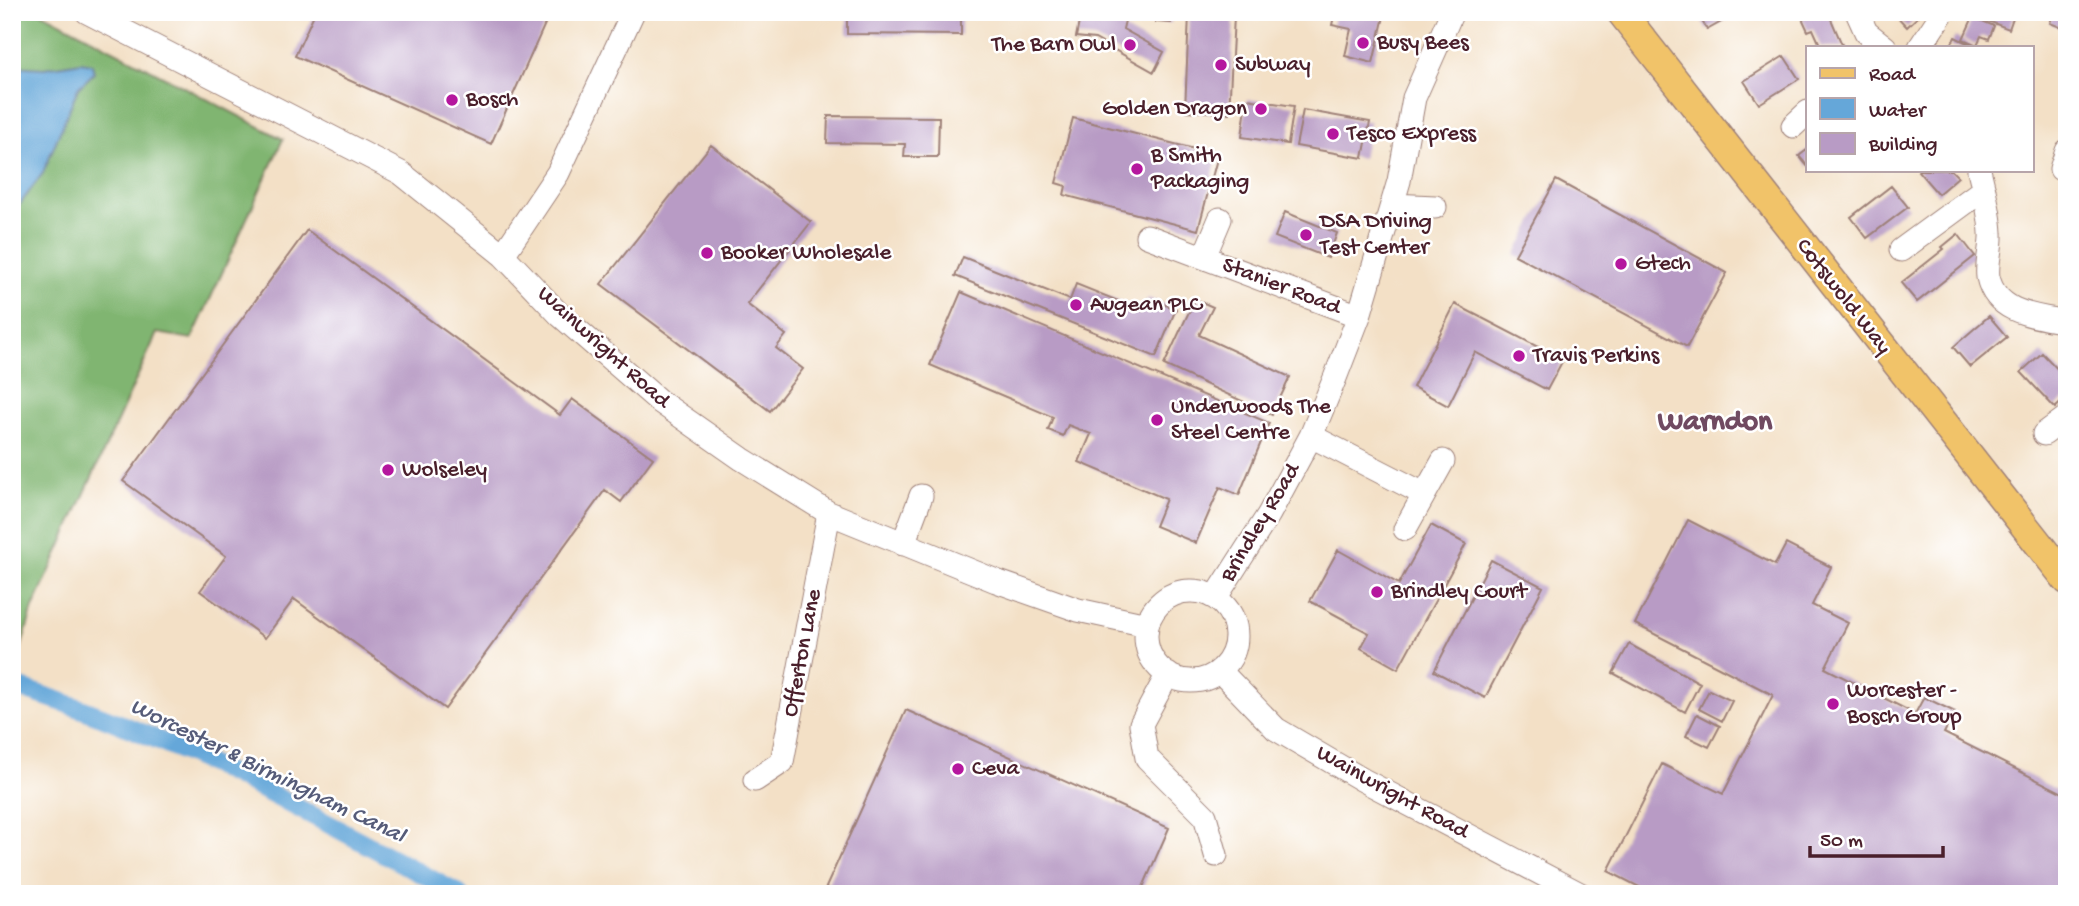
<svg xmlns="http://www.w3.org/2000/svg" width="2079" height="906" viewBox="0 0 2079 906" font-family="'Gochi Hand',sans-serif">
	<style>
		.forest { fill: #80b571; stroke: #656a4e; stroke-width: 2 }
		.water { fill: #65a7d9; stroke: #586382; stroke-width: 2 }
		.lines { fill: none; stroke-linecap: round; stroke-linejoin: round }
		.canal { stroke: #65a7d9; stroke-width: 19 }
		.building { fill: #b89bc5 }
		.minor-casing { stroke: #9e8078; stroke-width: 25 }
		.major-casing { stroke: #9e8078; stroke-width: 31 }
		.minor { stroke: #fff; stroke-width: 23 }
		.major { stroke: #f1c369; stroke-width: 28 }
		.poi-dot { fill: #b5179e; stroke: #fff; stroke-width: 2.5 }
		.labels { text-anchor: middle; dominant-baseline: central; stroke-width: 5; stroke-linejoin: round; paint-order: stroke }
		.poi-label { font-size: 23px; fill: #4a1f2b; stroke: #fff; text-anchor: start }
		.street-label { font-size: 23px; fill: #4a1f2b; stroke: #fff }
		.water-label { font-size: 24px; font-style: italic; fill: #565c79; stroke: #fff }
		.district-label { font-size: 30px; font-weight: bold; fill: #704a61; stroke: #fff }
	</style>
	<rect width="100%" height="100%" fill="#fff"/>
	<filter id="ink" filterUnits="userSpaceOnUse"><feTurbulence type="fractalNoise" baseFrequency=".0143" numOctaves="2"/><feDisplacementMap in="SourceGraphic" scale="14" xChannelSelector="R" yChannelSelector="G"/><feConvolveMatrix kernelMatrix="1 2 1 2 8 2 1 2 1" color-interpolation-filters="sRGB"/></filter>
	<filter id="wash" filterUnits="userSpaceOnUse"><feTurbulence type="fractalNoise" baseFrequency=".00686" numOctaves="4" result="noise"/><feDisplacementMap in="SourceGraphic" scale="28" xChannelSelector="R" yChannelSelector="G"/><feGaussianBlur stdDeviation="1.57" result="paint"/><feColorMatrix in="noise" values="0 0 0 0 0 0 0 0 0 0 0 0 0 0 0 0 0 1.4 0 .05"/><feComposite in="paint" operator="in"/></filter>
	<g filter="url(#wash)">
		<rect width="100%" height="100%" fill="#f3e0c6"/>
		<path class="forest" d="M12,12H41L283,139L192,339L157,333L33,608L20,651L12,649Z"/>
		<path class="water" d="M81,62L92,64L94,73L78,88L43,173L12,215V66L44,68Z"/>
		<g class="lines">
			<path class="canal" d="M12,686C165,730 319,819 459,894"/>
		</g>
		<g id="blocks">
			<path class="building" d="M315,12H544L549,15L491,144L295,56Z
				M847,12H961V35L847,34Z
				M1081,12H1127L1123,29L1164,52L1154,72L1095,39L1076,37Z
				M1156,12H1172L1171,23L1156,22Z
				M1335,12H1385L1373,63L1345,56L1351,29L1332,25Z
				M1697,12H1728L1730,17L1707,30Z
				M1817,12H1828L1843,47H1821L1813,29L1808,31L1802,18Z
				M1893,12H1923L1907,27Z
				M1991,12H2015L2009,29L1988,21Z
				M2054,12H2067L2065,29L2050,23Z
				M1189,14L1234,16L1229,113L1185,111Z
				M1973,17L1994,26L1989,39L1981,36L1977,45L1963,39Z
				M1955,37L1975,47H1950Z
				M1784,56L1799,79L1759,104L1744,81Z
				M1247,99L1294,106L1288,144L1242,137Z
				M1303,110L1370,122L1363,158L1296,146Z
				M828,116L939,117L938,157H904L905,144L827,143Z
				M1073,118L1218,155L1198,230L1064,195L1066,186L1056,183Z
				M711,145L811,222L747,304L786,335L776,348L803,369L770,411L601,284Z
				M1808,149V167L1799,156Z
				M1919,170H1951L1958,177L1938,194L1918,171Z
				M1556,180L1727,273L1687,347L1515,255Z
				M1891,186L1908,207L1867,238L1851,217Z
				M1285,212L1337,233L1328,258L1275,237Z
				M307,230L560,415L572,399L653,458L621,502L605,490L445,709L294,599L265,638L200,591L226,556L123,481Z
				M1958,234L1975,256L1917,302L1901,283L1944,249L1942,247Z
				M963,257L1070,300L1076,284L1143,311L1148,298L1176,309L1156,357L955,276Z
				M961,292L1269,423L1239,495L1220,487L1196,543L1155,526L1166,499L1079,462L1091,434L1068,425L1063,436L1048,430L1053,417L930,365Z
				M1195,299L1213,307L1199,335L1290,377L1272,415L1164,365Z
				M1455,304L1563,360L1547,390L1475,352L1448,406L1413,387Z
				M1989,316L2007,337L1970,367L1953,347Z
				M2042,353L2067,379V397L2055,408L2021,372Z
				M1688,520L1775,565L1786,544L1831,567L1812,605L1848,623L1825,668L1915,714L1924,697L1955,712L1944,733L2067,795V894H1653L1608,871L1662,764L1723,794L1773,695L1635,624Z
				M1431,525L1466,544L1398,669L1361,648L1369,633L1310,601L1338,550L1399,584Z
				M1491,560L1543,587L1485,698L1434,671Z
				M1629,644L1700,683L1685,712L1613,673Z
				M1709,690L1732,701L1722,721L1699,709Z
				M906,710L1169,828L1140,894H823Z
				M1697,714L1720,726L1709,747L1686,736Z"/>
		</g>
	</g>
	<g filter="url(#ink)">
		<use href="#blocks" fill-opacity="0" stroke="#9e8078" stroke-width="2"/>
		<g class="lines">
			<g class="minor-casing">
				<path id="minor" d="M87,12L401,173L503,255L560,315L659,401L742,459L829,513L996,581L1078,610L1147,625
					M1857,12L1866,32L1885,47
					M1920,47L1943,12
					M1793,126L1808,112
					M2061,169L2067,151
					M1979,170C1984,191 1990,211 1991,233C1992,247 1986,263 1988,277C1996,314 2036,316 2067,322
					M1392,205L1435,207
					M1147,236L1359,316
					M1901,250L1984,189
					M503,255L558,173L633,12
					M1204,257L1220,219
					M2044,434L2067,417
					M1311,436L1424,494
					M1405,529L1443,461
					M903,544L921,496
					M1146 636a45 45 0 1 1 90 0a45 45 0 1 1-90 0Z
					M1216,597L1269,514L1311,436L1335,378L1359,316L1399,181L1414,98L1452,12
					M1220,671L1276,729L1363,780L1580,894
					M1168,674L1141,724L1147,758L1205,816L1216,855
					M755,780L782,762L829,513"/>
			</g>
			<g class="major-casing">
				<path id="major" d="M1621,12L2067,580"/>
			</g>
			<use href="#minor" class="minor"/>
			<use href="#major" class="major"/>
		</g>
	</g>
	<g class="poi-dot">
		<circle cx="1363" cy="43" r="7"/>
		<circle cx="1130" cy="45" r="7"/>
		<circle cx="1221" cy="65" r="7"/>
		<circle cx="452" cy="100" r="7"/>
		<circle cx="1261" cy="109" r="7"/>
		<circle cx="1333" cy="134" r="7"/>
		<circle cx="1137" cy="169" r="7"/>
		<circle cx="1306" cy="235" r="7"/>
		<circle cx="707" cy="253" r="7"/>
		<circle cx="1621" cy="264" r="7"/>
		<circle cx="1076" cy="305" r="7"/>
		<circle cx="1519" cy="356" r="7"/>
		<circle cx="1157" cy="420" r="7"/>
		<circle cx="388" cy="470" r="7"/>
		<circle cx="1377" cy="592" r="7"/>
		<circle cx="1833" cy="704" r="7"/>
		<circle cx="958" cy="769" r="7"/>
	</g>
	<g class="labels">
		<g class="poi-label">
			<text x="1377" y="43">Busy Bees</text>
			<text x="1116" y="45" text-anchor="end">The Barn Owl</text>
			<text x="1235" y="65">Subway</text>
			<text x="466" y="100">Bosch</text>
			<text x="1247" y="109" text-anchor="end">Golden Dragon</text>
			<text x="1347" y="134">Tesco Express</text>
			<text x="1151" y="156">B Smith<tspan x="1151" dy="26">Packaging</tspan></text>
			<text x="1320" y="222">DSA Driving<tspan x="1320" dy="26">Test Center</tspan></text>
			<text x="721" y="253">Booker Wholesale</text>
			<text x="1635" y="264">Gtech</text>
			<text x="1090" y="305">Augean PLC</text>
			<text x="1533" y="356">Travis Perkins</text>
			<text x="1171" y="407">Underwoods The<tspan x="1171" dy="26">Steel Centre</tspan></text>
			<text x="402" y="470">Wolseley</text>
			<text x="1391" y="592">Brindley Court</text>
			<text x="1847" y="691">Worcester -<tspan x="1847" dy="26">Bosch Group</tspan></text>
			<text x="972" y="769">Ceva</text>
		</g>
		<g class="street-label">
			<text transform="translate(1281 287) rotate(21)">Stanier Road</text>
			<text transform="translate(1843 297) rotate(52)">Cotswold Way</text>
			<text transform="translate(603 348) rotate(42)">Wainwright Road</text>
			<text transform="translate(1261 523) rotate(-59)">Brindley Road</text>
			<text transform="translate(803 653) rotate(-79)">Offerton Lane</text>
			<text transform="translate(1392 793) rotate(29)">Wainwright Road</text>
		</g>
		<g class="water-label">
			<text transform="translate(267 772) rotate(26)">Worcester &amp; Birmingham Canal</text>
		</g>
		<g class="district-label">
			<text x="1715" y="423">Warndon</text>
		</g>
	</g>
	<rect width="2079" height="906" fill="none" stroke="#fff" stroke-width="42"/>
	<rect x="1806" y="46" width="228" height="126" fill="#ffffff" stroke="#b7a5aa" stroke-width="2"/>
	<rect x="1820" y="68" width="35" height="10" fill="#f1c369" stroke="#b7a5aa" stroke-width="2"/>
	<text x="1869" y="80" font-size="21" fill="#4a1f2b">Road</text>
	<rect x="1820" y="98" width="35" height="21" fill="#65a7d9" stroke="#b7a5aa" stroke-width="2"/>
	<text x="1869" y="116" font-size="21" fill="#4a1f2b">Water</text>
	<rect x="1820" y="133" width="35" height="21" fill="#b89bc5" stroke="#b7a5aa" stroke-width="2"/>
	<text x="1869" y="150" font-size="21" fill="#4a1f2b">Building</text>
	<path d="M1810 846v10h133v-10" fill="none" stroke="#4a1f2b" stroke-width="3.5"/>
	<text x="1820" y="846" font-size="21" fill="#4a1f2b" stroke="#ffffff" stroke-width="5" paint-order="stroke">50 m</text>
</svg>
